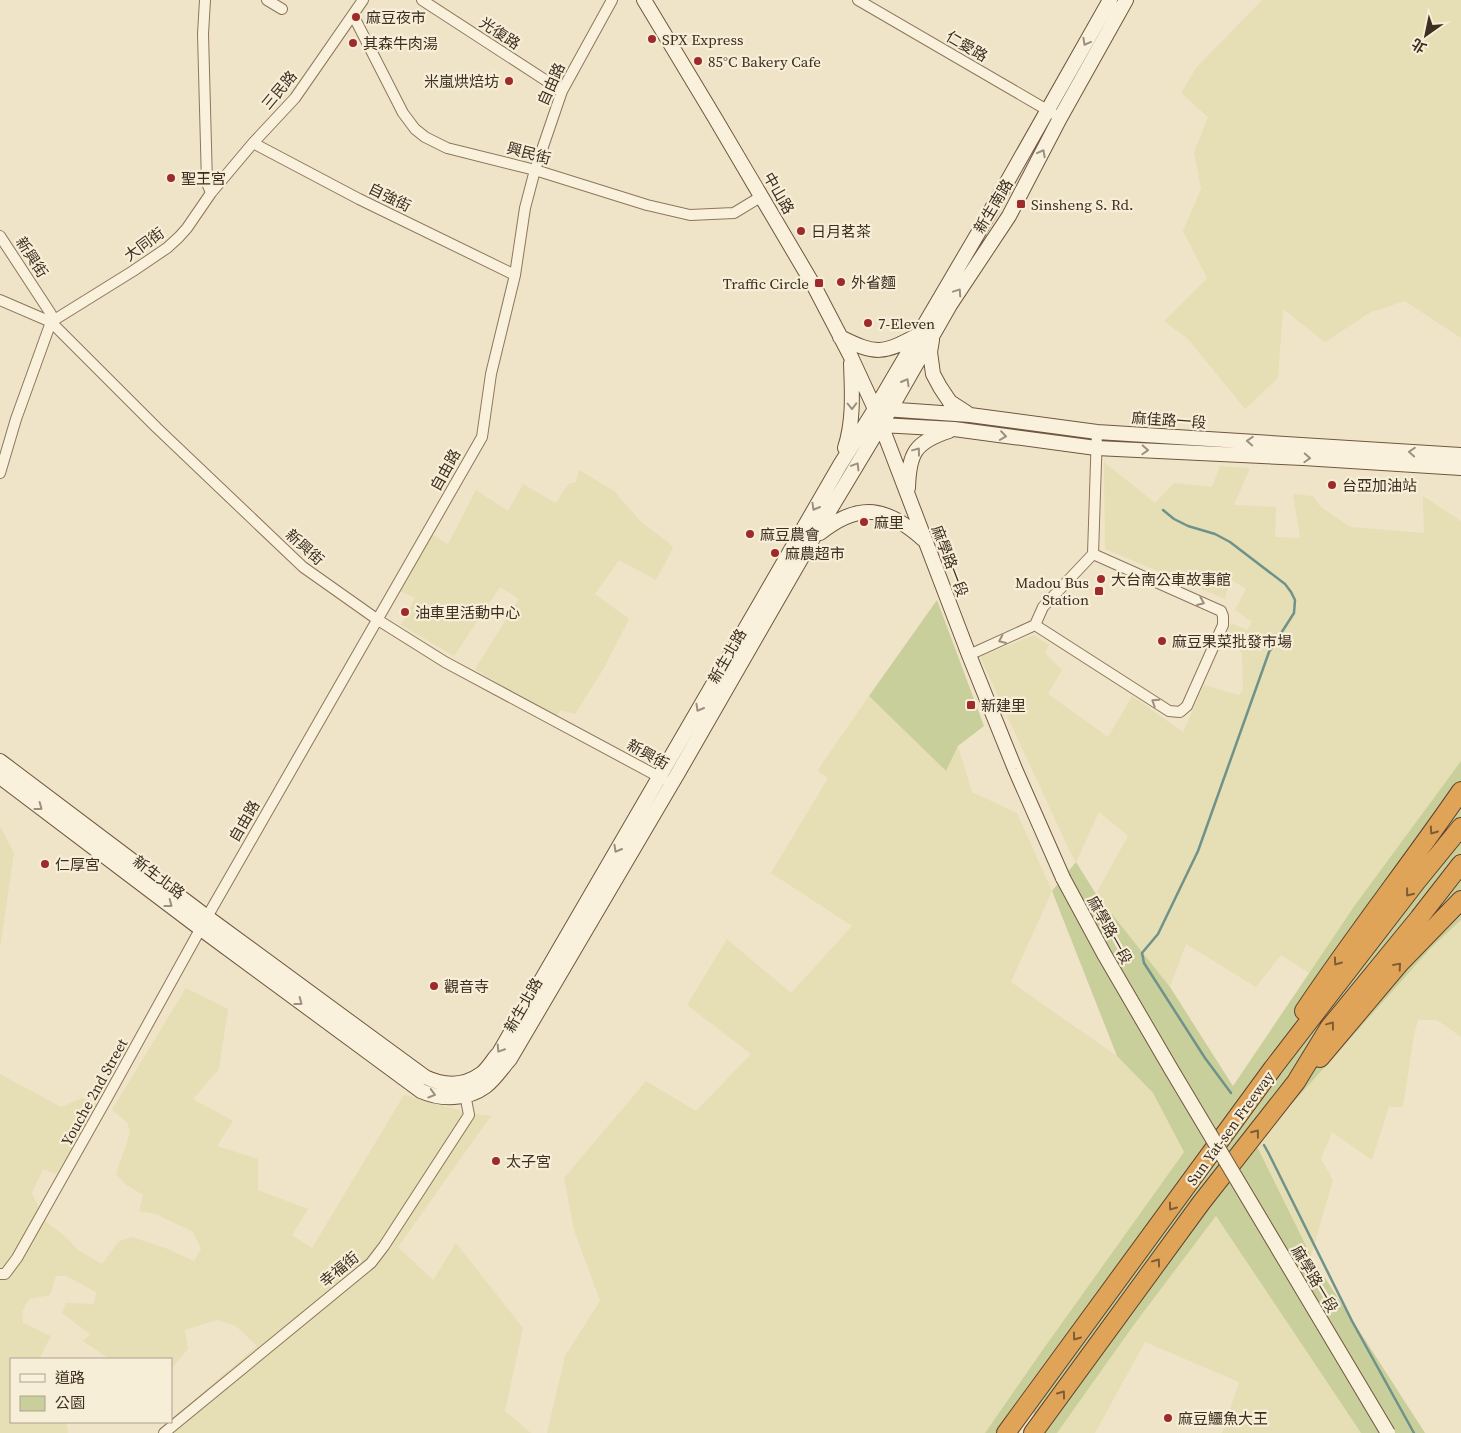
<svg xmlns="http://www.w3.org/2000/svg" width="1461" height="1433" viewBox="0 0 1461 1433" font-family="'Source Serif 4','Noto Sans TC',serif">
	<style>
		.farmland { fill: #e6deb5 }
		.green { fill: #c9cf9b }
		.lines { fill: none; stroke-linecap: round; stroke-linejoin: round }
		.stream { stroke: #6f938a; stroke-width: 2.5 }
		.street-casing { stroke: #8d765c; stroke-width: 12 }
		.secondary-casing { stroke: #6f573f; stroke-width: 16 }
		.highway-casing { stroke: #5b4430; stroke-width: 20 }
		.street { stroke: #faf1dc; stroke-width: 10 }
		.secondary { stroke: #faf1dc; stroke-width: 14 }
		.highway { stroke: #e0a458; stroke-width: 18 }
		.secondary-bridge-casing { stroke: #6f573f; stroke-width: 16; stroke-linecap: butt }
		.secondary-bridge { stroke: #faf1dc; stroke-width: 14 }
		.oneway { stroke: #9c907e }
		.oneway2 { stroke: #7e5d36 }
		.poi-dot { fill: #9e2a2b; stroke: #f7eed8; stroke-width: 2 }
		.labels { text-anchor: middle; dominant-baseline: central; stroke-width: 4.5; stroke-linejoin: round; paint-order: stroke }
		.poi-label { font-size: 15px; fill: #3d2e20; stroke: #f7eed8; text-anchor: start }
		.street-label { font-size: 15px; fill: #3d2e20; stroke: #f7eed8 }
	</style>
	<rect width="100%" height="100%" fill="#f0e4c8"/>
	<path class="farmland" d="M1262,0H1461V338L1405,301L1371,312L1325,342L1283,309L1278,378L1245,409L1188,339L1164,321L1207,278L1183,231L1201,189L1194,152L1208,117L1181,93L1196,68Z
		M1104,462L1155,503L1174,483L1212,487L1220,466L1250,468L1234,505L1276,507L1275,537L1300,538L1293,494L1313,496L1320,506L1350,527L1424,533L1423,496L1461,521V761L1355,905L1309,973L1281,955L1256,987L1186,944L1170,987L1096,894L1128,836L1099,812L1076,862L1071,854L980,657L1034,635L1049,645L1045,653L1062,670L1048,694L1108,737L1132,696L1183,732L1204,685L1239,695L1243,689L1242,652L1223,643L1231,623L1247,630L1252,622L1235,610L1246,589L1230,579L1225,599L1105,549Z
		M579,470L614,491L640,521L669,543L673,548L656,580L619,560L595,594L629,619L604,668L575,714L561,710L555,718L475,669L519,599L500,587L454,656L401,625L415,598L395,589L429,533L448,544L476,490L508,511L523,484L556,503L568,484L576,482Z
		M869,696L946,771L958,746L972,792L1017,813L1052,891L1011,982L1117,1056L1153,1093L1184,1152L1039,1355L985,1433H547L565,1356L600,1301L574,1230L564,1178L646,1081L696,1111L751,1054L687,1005L727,939L791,993L852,926L771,873L828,778L817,771Z
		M0,826L14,853L0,948Z
		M1461,920V1037L1437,1020H1418L1414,1035L1403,1107H1389L1372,1160L1332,1132L1321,1159L1333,1180L1311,1256L1256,1143L1431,948Z
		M186,988L228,1009L219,1069L193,1099L233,1121L217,1146L258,1159V1190L308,1209L292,1235L312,1248L404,1095L420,1099L469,1113L491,1116L398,1247L433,1280L456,1243L523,1328L505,1411L531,1433H172L183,1424L176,1415L257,1346L236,1326L217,1320L185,1330L188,1349L171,1369V1359H109L83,1341L90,1334L62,1313L66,1303L94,1304L96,1292L66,1276H56L50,1295L29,1299L22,1312L23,1323L51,1336L39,1359H11V1422H66L68,1433H0V1074L61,1107L82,1098L99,1105L56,1174L43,1169L32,1193L45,1221L65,1236L78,1250L102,1264L119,1241L132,1237L168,1249L194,1261L201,1249L193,1232L156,1214L139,1211L143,1195L125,1184L116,1174L130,1133L127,1122L112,1110Z
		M1216,1216L1361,1433H1222L1239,1382L1145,1342L1095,1433H1057L1136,1322Z"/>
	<path class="green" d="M937,600L984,726L958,746L946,771L869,696Z
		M1461,761V920L1431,948L1256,1144L1311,1256L1425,1433H1361L1216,1216L1136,1322L1057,1433H1036L1031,1393L1002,1433H985L1039,1355L1184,1152L1153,1093L1117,1056L1052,891L1076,862L1096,894L1170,987L1233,1086L1355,905Z"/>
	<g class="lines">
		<path class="stream" d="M1163,510L1174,519L1188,526L1215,534L1230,542L1285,584L1291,592L1295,600L1294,613L1269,652L1198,851L1158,934L1142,953L1144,963L1205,1058L1231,1093
			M1264,1145L1269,1154L1352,1321L1414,1433"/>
		<g class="street-casing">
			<path id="street" d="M205,0L203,34L207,183L211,193
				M267,0L282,9
				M422,0L562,91
				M858,0L1054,114
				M353,15L403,113L415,129L425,137L447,148L535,170L647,205L690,215L734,213L762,196
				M253,143L359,199L515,275
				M0,236L51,314V322L157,428L303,567L378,620L445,662L663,779
				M0,300L51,322
				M0,473L16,419L51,322L133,271L167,248L179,237L187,228L211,193L253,143L295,98L363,0
				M1035,625L1169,711L1180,712L1187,706L1223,625V616L1221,611L1093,554
				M969,655L1035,625L1043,607L1093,554L1097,432
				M0,1274H5L17,1258L107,1098L207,917L482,437L491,374L515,275L525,208L535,170L562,91L612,0
				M164,1433L371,1263L384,1246L469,1115L464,1089"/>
		</g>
		<g class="secondary-casing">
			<path id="secondary" d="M644,0L715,118L814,286L851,357L875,409L969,655L1015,769L1063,878
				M840,337C876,355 883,354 918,335
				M932,340L930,352L933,374L940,387L950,402L967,413
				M884,409L970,415L1097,432L1461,455
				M881,425L954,429L1096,448L1303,458L1461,468
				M845,448C854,420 852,392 851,363
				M908,488C909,453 915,442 949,431
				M820,533C860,501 887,507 924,540
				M0,761L207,917L425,1077C444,1086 463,1087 481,1074C488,1069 493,1059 499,1053L762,600L840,465L875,409L977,235L1110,0
				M0,777L201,929L421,1091C441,1100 467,1100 486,1086C495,1079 502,1068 510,1059L678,773L813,538L890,410L950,305L1009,216L1060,118L1126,0"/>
		</g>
		<g class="highway-casing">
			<path id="highway" d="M1304,1011C1354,936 1410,865 1461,791
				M1320,1058L1400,963L1461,900
				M1006,1433L1273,1068L1417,881L1461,827
				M1033,1433L1201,1203L1296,1082L1329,1028L1419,918L1461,864"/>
		</g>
		<use href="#street" class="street"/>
		<use href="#secondary" class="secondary"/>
		<use href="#highway" class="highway"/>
		<g class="secondary-bridge-casing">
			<path id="secondary-bridge" d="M1063,878L1104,954L1171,1069L1388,1433"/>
		</g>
		<use href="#secondary-bridge" class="secondary-bridge"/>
	</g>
	<defs><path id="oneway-chevron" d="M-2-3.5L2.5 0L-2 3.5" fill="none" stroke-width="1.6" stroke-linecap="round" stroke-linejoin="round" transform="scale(1.25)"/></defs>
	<g class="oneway">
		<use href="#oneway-chevron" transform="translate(1086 42) rotate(119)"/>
		<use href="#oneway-chevron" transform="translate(1042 153) rotate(-62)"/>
		<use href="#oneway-chevron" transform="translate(958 292) rotate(-56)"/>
		<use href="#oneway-chevron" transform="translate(906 382) rotate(-60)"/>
		<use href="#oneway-chevron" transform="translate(852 406) rotate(89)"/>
		<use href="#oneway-chevron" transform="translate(1003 436) rotate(8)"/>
		<use href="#oneway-chevron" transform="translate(1250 441) rotate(-176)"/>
		<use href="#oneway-chevron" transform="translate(1145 450) rotate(3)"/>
		<use href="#oneway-chevron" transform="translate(917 451) rotate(-53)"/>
		<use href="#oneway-chevron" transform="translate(1412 452) rotate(-176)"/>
		<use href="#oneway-chevron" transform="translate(1307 458) rotate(3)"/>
		<use href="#oneway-chevron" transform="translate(856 466) rotate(-59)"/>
		<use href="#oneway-chevron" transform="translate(815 507) rotate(120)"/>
		<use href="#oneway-chevron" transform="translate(1201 602) rotate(23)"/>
		<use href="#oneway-chevron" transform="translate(1002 640) rotate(155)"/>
		<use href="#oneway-chevron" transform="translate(1155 702) rotate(-147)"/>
		<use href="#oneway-chevron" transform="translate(699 708) rotate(120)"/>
		<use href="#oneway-chevron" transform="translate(39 807) rotate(37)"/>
		<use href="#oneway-chevron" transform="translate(617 849) rotate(120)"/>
		<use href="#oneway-chevron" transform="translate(169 904) rotate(37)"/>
		<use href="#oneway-chevron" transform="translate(299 1002) rotate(37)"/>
		<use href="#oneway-chevron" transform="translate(500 1049) rotate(123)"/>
		<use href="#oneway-chevron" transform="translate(432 1094) rotate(16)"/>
	</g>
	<g class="oneway2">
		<use href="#oneway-chevron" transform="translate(1433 831) rotate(125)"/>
		<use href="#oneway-chevron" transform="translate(1409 893) rotate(128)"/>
		<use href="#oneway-chevron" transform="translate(1337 962) rotate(126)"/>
		<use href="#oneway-chevron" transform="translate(1398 966) rotate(-49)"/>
		<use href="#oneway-chevron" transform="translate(1331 1025) rotate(-53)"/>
		<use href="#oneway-chevron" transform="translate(1256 1133) rotate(-52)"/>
		<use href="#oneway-chevron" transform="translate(1172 1207) rotate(126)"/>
		<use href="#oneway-chevron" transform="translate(1157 1262) rotate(-54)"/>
		<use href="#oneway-chevron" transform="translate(1076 1337) rotate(126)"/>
		<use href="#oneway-chevron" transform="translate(1062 1394) rotate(-54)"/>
	</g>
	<g class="poi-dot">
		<circle cx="356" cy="17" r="5"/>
		<circle cx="652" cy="39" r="5"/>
		<circle cx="353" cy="43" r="5"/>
		<circle cx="698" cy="61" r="5"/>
		<circle cx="509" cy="81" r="5"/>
		<circle cx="171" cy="178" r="5"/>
		<rect x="1016" y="199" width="10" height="10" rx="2.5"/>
		<circle cx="801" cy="231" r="5"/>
		<circle cx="841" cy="282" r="5"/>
		<rect x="814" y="278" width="10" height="10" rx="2.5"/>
		<circle cx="868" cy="323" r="5"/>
		<circle cx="1332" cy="485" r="5"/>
		<circle cx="864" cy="522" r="5"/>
		<circle cx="750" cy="534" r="5"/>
		<circle cx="775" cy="553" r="5"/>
		<circle cx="1101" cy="579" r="5"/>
		<rect x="1094" y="586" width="10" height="10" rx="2.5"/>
		<circle cx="405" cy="612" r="5"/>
		<circle cx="1162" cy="641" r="5"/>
		<rect x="966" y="700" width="10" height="10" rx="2.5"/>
		<circle cx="45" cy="864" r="5"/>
		<circle cx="434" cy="986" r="5"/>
		<circle cx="496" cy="1161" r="5"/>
		<circle cx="1168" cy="1418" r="5"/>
	</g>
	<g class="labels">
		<g class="poi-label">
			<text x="366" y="17">麻豆夜市</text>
			<text x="662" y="39">SPX Express</text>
			<text x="363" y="43">其森牛肉湯</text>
			<text x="708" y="61">85°C Bakery Cafe</text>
			<text x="499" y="81" text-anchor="end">米嵐烘焙坊</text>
			<text x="181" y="178">聖王宮</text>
			<text x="1031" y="204">Sinsheng S. Rd.</text>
			<text x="811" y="231">日月茗茶</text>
			<text x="851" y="282">外省麵</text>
			<text x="809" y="283" text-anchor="end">Traffic Circle</text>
			<text x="878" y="323">7-Eleven</text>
			<text x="1342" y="485">台亞加油站</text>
			<text x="874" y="522">麻里</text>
			<text x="760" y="534">麻豆農會</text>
			<text x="785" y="553">麻農超市</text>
			<text x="1111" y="579">大台南公車故事館</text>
			<text x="1089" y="582" text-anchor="end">Madou Bus<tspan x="1089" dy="17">Station</tspan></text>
			<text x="415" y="612">油車里活動中心</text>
			<text x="1172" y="641">麻豆果菜批發市場</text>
			<text x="981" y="705">新建里</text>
			<text x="55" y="864">仁厚宮</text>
			<text x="444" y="986">觀音寺</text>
			<text x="506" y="1161">太子宮</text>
			<text x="1178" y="1418">麻豆鱷魚大王</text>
		</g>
		<g class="street-label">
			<text transform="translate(500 33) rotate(33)">光復路</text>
			<text transform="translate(967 46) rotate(30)">仁愛路</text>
			<text transform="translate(551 84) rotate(-66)">自由路</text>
			<text transform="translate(279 90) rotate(-50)">三民路</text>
			<text transform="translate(529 153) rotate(15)">興民街</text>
			<text transform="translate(779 193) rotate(60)">中山路</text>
			<text transform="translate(390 197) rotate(26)">自強街</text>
			<text transform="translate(993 206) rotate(-59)">新生南路</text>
			<text transform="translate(144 244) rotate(-36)">大同街</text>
			<text transform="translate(32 257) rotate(57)">新興街</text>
			<text transform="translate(1169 420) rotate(4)">麻佳路一段</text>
			<text transform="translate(445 470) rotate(-61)">自由路</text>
			<text transform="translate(305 547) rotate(42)">新興街</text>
			<text transform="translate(950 561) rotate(69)">麻學路一段</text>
			<text transform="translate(727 656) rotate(-60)">新生北路</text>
			<text transform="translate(648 754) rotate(29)">新興街</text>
			<text transform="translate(244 821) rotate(-60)">自由路</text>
			<text transform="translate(159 877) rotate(37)">新生北路</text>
			<text transform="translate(1110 930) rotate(61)">麻學路一段</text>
			<text transform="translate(523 1005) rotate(-60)">新生北路</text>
			<text transform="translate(94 1092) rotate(-61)">Youche 2nd Street</text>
			<text transform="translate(1230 1128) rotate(-54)">Sun Yat-sen Freeway</text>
			<text transform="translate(339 1269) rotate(-39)">幸福街</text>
			<text transform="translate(1315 1279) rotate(59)">麻學路一段</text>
		</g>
	</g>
	<rect x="10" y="1358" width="162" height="65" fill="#f7eed8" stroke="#ada18e"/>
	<rect x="20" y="1374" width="25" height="8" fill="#faf1dc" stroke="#ada18e"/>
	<text x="55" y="1383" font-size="15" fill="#3d2e20">道路</text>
	<rect x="20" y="1396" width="25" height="15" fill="#c9cf9b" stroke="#ada18e"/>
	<text x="55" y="1408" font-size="15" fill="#3d2e20">公園</text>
	<g transform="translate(1426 35) rotate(213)" stroke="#f7eed8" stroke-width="4" paint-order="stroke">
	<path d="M0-4L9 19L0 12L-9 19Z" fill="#3d2e20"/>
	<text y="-8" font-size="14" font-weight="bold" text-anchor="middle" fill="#3d2e20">北</text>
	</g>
</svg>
